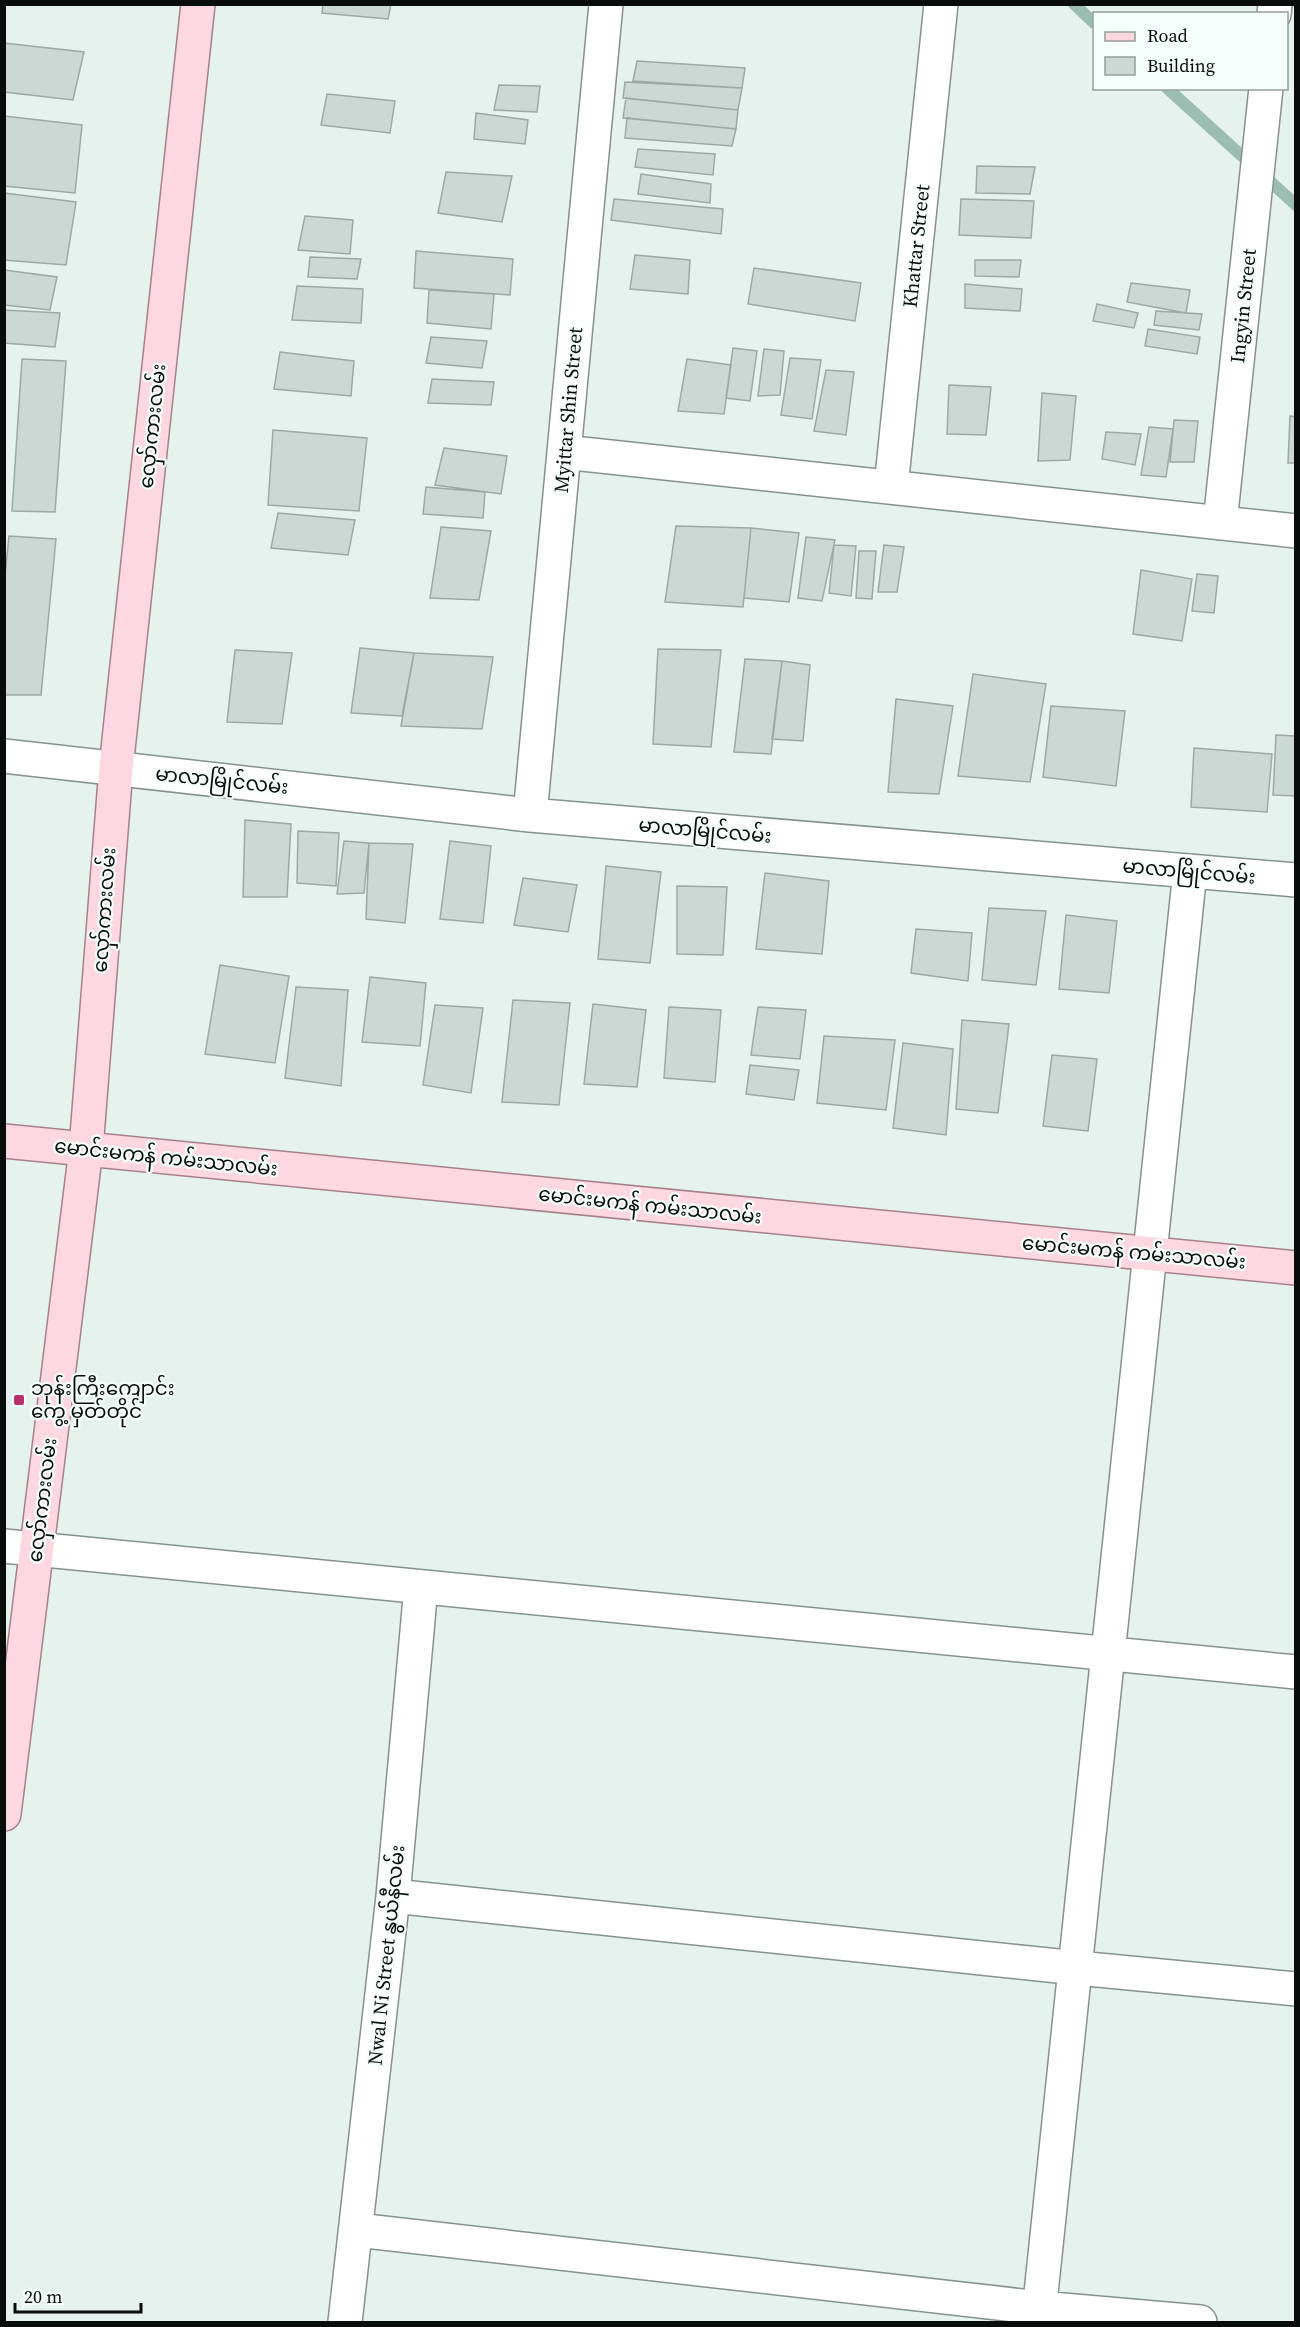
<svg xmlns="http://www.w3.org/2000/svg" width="1300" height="2327" viewBox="0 0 1300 2327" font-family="'Source Serif 4','Noto Sans Myanmar',serif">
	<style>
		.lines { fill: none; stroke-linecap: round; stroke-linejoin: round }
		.stream { stroke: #9cbeb2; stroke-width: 12 }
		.building { fill: #cbd8d3; stroke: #9da9a5; stroke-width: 1.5 }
		.minor-casing { stroke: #86928d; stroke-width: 36 }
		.major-casing { stroke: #a6808b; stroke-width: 36 }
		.minor { stroke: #fff; stroke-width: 33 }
		.major { stroke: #fdd8e3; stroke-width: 33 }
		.poi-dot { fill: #bb316c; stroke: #f5fffb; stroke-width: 2 }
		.labels { text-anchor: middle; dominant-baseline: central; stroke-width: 4.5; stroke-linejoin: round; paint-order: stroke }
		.street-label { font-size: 20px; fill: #080c0b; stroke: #f5fffb }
		.poi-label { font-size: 20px; fill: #080c0b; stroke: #f5fffb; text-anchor: start }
	</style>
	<rect width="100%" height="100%" fill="#e6f2ed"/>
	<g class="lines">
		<path class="stream" d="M1074,4L1094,23
			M1167,88L1296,205"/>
	</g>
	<path class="building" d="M323,4H391L388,19L322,13Z
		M4,43L84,52L73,100L4,92Z
		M637,61L745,68L742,88L633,81Z
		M625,82L742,88L738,110L623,98Z
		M499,85L540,86L537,112L494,110Z
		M327,94L395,101L390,133L321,125Z
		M626,98L738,110L736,129L623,118Z
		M476,113L528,120L525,144L474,139Z
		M4,116L82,125L75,193L4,186Z
		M627,118L736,129L732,146L625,138Z
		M638,149L715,154L713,175L635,167Z
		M977,166L1035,167L1030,194L976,193Z
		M446,172L512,176L502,222L438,213Z
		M641,174L711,184L710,203L638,194Z
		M4,193L76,202L66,265L4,260Z
		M614,199L723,209L721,234L611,220Z
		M961,199L1034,201L1031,238L959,235Z
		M305,216L353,220L350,254L298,250Z
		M416,251L513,259L510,295L414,288Z
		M635,255L690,260L688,294L630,289Z
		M310,257L361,259L357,279L308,277Z
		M975,260H1021L1019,277L975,276Z
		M754,268L861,283L855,321L748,304Z
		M4,270L57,277L50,310L4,305Z
		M1131,283L1190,290L1186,313L1127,302Z
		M965,284L1022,289L1020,311L965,308Z
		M297,286L363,289L361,323L292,320Z
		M429,290L494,294L491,329L427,323Z
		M1097,304L1138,313L1134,328L1093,321Z
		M4,310L60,313L55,347L4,343Z
		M1156,311L1202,314L1199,330L1154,325Z
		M1148,329L1200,337L1197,354L1145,346Z
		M431,337L487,341L482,368L426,363Z
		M733,348L757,351L750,401L726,398Z
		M764,349L784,351L780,395L758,396Z
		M280,352L354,361L351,396L274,389Z
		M790,358L821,360L812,419L781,415Z
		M22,359L66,361L55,512L12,511Z
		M687,359L731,365L724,414L678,411Z
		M826,370L854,372L846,435L814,431Z
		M432,379L494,382L491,405L428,403Z
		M949,385L991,387L986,435L947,434Z
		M1042,393L1076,396L1070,460L1038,461Z
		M1290,416L1296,417V463H1288Z
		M1174,420L1198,421L1194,462H1170Z
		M1149,427L1173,429L1166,477L1141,475Z
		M273,430L367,438L359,511L268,505Z
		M1106,432L1141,434L1135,465L1102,459Z
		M444,448L507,456L501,494L435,485Z
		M426,487L485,492L483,518L423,514Z
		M278,513L355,520L348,555L271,548Z
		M676,526L751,528L743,607L665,602Z
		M441,527L491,531L479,600L430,598Z
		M751,528L799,533L789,602L744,598Z
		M9,536L56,539L41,695H4V585Z
		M806,537L835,540L822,601L798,598Z
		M834,545L856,546L851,596L829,593Z
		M884,545L904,547L897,592H878Z
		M859,551H876L872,599L856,598Z
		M1141,570L1192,579L1182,641L1133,634Z
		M1197,574L1218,576L1214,613L1192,611Z
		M360,648L414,653L402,716L351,713Z
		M658,649L721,650L711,747L653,744Z
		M235,650L292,653L282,724L227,722Z
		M414,653L493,657L482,729L401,726Z
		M745,659L782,661L771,754L734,752Z
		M782,661L810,665L803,741L772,739Z
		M973,674L1046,684L1030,782L958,776Z
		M896,699L953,706L939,794L888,792Z
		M1051,706L1125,711L1116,786L1043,777Z
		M1276,735L1296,736V796L1273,795Z
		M1194,748L1272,754L1267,812L1191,807Z
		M245,820L291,824L287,897H243Z
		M298,831L339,833L336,886L297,883Z
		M344,841L369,843L364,893L337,894Z
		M450,841L491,846L483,923L440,919Z
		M369,843L413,844L405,923L366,919Z
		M606,866L661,872L650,963L598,959Z
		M765,873L829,881L822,954L756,949Z
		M523,878L577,885L568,932L514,925Z
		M677,886L727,887L723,955L677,954Z
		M989,908L1046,911L1036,985L982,980Z
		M1066,915L1117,921L1109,993L1059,989Z
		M916,929L972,933L968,981L911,973Z
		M220,965L289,976L275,1063L205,1054Z
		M370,977L426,983L420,1046L362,1042Z
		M296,987L348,990L341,1086L285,1078Z
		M513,1000L570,1003L559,1105L502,1102Z
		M593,1004L646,1010L637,1087L584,1084Z
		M435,1005L483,1008L471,1093L423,1085Z
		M669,1007L721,1010L715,1082L664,1078Z
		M758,1007L806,1010L800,1059L751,1055Z
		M962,1020L1009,1024L998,1113L956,1109Z
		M824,1036L895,1040L886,1110L817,1103Z
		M903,1043L953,1049L946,1135L893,1128Z
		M1052,1055L1097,1059L1088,1131L1043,1126Z
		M750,1065L799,1070L794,1100L746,1094Z"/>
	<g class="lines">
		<g class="minor-casing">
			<path id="minor" d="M1274,14L1275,4
				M564,452L1296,531
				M891,487L941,4
				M1220,523L1266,88
				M4,756L530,815L1296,880
				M530,815L606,4
				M4,1546L1296,1672
				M393,1896L1077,1968L1296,1989
				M357,2230L1040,2308L1200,2322
				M345,2322L393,1896L421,1587
				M1038,2322L1190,871"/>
		</g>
		<g class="major-casing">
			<path id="major" d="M4,1141L1296,1268
				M4,1814L86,1149L116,768L198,4"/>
		</g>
		<use href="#minor" class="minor"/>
		<use href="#major" class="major"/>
	</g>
	<rect class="poi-dot" x="13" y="1394" width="12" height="12" rx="3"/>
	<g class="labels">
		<g class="street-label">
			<text transform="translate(916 246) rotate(-84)">Khattar Street</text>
			<text transform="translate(1243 306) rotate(-84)">Ingyin Street</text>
			<text transform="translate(568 410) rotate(-85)">Myittar Shin Street</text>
			<text transform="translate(152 426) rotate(-84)">လှော်ကားလမ်း</text>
			<text transform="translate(222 780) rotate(6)">မာလာမြိုင်လမ်း</text>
			<text transform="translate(705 830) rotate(5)">မာလာမြိုင်လမ်း</text>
			<text transform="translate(1189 871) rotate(5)">မာလာမြိုင်လမ်း</text>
			<text transform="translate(104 910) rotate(-86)">လှော်ကားလမ်း</text>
			<text transform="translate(166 1157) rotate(6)">မောင်းမကန် ကမ်းသာလမ်း</text>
			<text transform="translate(650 1205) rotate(6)">မောင်းမကန် ကမ်းသာလမ်း</text>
			<text transform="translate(1134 1252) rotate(5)">မောင်းမကန် ကမ်းသာလမ်း</text>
			<text transform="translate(42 1500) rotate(-83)">လှော်ကားလမ်း</text>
			<text transform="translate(386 1955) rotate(-84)">Nwal Ni Street နွယ်နီလမ်း</text>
		</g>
		<g class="poi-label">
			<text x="31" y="1388">ဘုန်းကြီးကျောင်း<tspan x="31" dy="23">ကွေ့ မှတ်တိုင်</tspan></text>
		</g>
	</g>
	<rect width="1300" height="2327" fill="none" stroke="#080c0b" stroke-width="12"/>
	<rect x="1093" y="12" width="195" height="78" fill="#f5fffb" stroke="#969e9b" stroke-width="1.5"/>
	<rect x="1105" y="32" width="30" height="9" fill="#fdd8e3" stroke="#969e9b" stroke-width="1.5"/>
	<text x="1147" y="42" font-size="18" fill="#080c0b">Road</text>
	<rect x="1105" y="57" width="30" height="18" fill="#cbd8d3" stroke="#969e9b" stroke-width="1.5"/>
	<text x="1147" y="72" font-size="18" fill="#080c0b">Building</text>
	<path d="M15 2303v9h126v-9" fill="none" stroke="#080c0b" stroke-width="3"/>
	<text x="24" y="2303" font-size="18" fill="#080c0b" stroke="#f5fffb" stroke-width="4.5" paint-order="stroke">20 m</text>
</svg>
